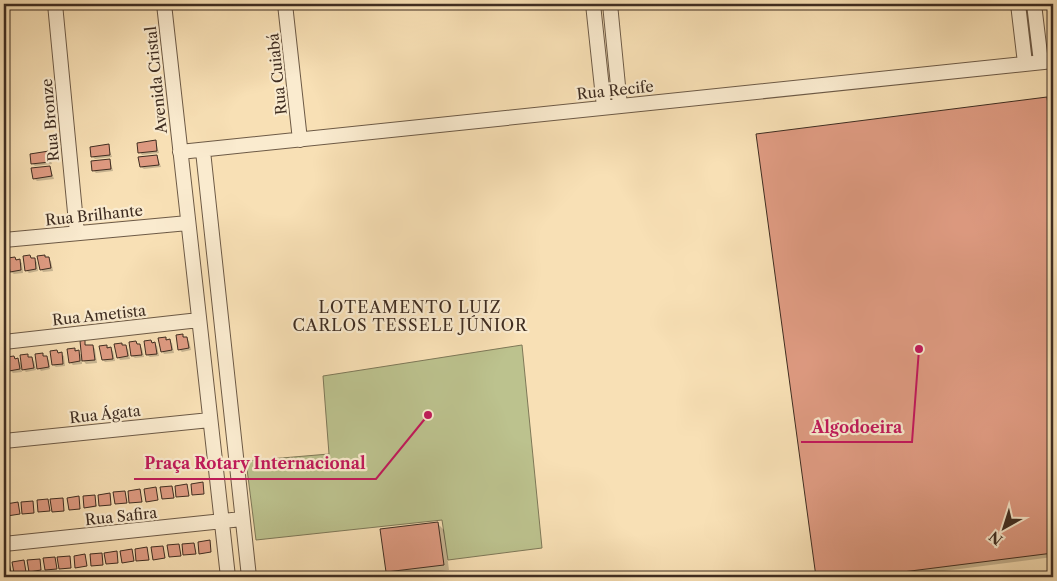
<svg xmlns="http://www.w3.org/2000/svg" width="1057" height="581" viewBox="0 0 1057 581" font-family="'Libre Caslon Text',serif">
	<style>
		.green { fill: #bcc28e; stroke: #7e7858 }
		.shadow { fill: #0003 }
		.building { fill: #df9b82; stroke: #3f2d21 }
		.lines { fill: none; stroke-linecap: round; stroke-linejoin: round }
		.minor-casing { stroke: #6d5a46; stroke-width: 16 }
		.minor { stroke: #faebcf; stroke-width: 14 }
		.labels { text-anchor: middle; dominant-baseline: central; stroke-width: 4.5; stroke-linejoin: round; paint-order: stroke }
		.street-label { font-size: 15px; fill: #3f2d21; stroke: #faebcf }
		.neighbourhood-label { font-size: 16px; letter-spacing: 1px; fill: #3f2d21; stroke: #faebcf }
		.leader { fill: none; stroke: #c2185b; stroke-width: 2 }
		.callout-dot { fill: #c2185b; stroke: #faebcf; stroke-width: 2 }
		.callout-label { font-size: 16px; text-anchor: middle; font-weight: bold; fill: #c2185b; stroke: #faebcf; stroke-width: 4.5; stroke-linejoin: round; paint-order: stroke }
	</style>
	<rect width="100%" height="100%" fill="#f8e0b5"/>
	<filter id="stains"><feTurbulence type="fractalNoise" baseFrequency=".004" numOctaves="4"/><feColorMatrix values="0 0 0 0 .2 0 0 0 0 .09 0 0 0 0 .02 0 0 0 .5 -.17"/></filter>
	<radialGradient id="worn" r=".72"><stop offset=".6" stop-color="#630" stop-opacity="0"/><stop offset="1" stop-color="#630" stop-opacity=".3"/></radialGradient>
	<path class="green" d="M522,345L542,548L448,560L442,520L256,540L246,461L329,454L323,376Z"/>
	<path class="shadow" d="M1046,98L1050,102L1053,123V557L897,577H818L758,135Z
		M156,142L159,153L142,155L140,152Z
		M108,146L112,157L95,159L92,156Z
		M48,153L52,164L35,166L32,163Z
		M157,156L161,167L144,169L141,167Z
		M110,160L113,171L96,173L94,171Z
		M50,167L54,179L37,181L34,178Z
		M44,256L51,261L53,271L43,272L41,269Z
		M30,257L37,262L38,271L29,273L26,270Z
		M15,258L22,263L23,273L14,274L11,272Z
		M4,261L8,264L9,274H4Z
		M183,336L189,341L191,350L182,352L179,349Z
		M165,338L172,343L174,353L164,354L162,351Z
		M151,341L157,346L159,356L150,357L147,355Z
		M84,342L87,346H93L95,349L97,363L86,364L82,359V364L73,365L70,362L74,349L83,356Z
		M136,342L142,348L144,357L135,358L132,356Z
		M121,344L128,349L130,359L120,360L118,357Z
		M106,346L113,351L115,361L105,362L103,360Z
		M57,351L64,356L65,366L56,367L53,365Z
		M42,355L49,360L50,369L41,371L39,368Z
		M27,356L34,361L36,370L26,372L21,367L22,372L13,373L10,370L14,357L23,365Z
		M94,496L97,507L86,508H85Z
		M438,524L444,530L449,570L393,577L387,571Z"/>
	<path class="building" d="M1047,97L1053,145V553L863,577H816L756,134Z
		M156,140L157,151L138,153L137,143Z
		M109,144L110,155L91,157L90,147Z
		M49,151L50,162L31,164L30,154Z
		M157,155L159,165L140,167L138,157Z
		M110,159L111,169L92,171L91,161Z
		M50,166L52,176L33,179L31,168Z
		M30,255L31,258H35L36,269L25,271L23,256Z
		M45,255V257H49L51,268L40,270L37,256Z
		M15,257L16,260L20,259L21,270L10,272L8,258Z
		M4,260H5L7,271L4,272Z
		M183,334V337H187L189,348L178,350L176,335Z
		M166,337V340L170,339L172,350L161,352L158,338Z
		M85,340V345H93L95,360L82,361L80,341Z
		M151,340L152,343L155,342L157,354L146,355L144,341Z
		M136,341L137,344H140L142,355L131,356L129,342Z
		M122,343V345H126L128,356L117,358L114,344Z
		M107,345V348L111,347L113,359L102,360L99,346Z
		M75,348V351L79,350L80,361L69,363L67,349Z
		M57,350L58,353L62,352L63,364L52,365L50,351Z
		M43,353V356H47L49,367L37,369L35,354Z
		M28,354V357H32L34,368L22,370L20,355Z
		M14,356L15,359L18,358L20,369L9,371L7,357Z
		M203,482L204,494L192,495L191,484Z
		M187,484L189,496L176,497L175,486Z
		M172,486L174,498L162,499L160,487Z
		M156,487L158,500L146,502L144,489Z
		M140,489L142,502L129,503L128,491Z
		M125,491L127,503L115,504L113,492Z
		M110,493L111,505L99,506L98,495Z
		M95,495L96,506L84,508L83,496Z
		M79,496L80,509L69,510L67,498Z
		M63,498L64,511L52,512L50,499Z
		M48,499L50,511L38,512L37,500Z
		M33,501L34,513L22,514L21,502Z
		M18,502L20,514L7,516L6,504Z
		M438,522L444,565L386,572L380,529Z
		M210,540L211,552L199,554L198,542Z
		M194,543L196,554L183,555L182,544Z
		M179,544L181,556L169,557L167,545Z
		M163,546L165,558L153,560L151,547Z
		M147,547L149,560L136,561L135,549Z
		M132,549L134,561L122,563L120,551Z
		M117,551L118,563L106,564L104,553Z
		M102,553L103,565L91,566L90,554Z
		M85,554L87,566L75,568L74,556Z
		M70,556L71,568L59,569L57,557Z
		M55,557L57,569L45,570L43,558Z
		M40,559L41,570L29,572L27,560Z
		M24,560L26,572L14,573L12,562Z
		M9,561L11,573L4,574V562Z"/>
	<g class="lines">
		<g class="minor-casing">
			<path id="minor" d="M55,4L77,233
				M164,4L228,577
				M285,4L300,140
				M593,4L604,107
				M610,4L620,106
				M1018,4L1025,63
				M1034,4L1041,62
				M203,151L249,577
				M180,152L1053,61
				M4,240L188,223
				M4,342L199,320
				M4,441L210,420
				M4,544L242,519"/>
		</g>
		<use href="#minor" class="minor"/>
	</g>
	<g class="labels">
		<g class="street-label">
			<text transform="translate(277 74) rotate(-96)">Rua Cuiabá</text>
			<text transform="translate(156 80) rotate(-96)">Avenida Cristal</text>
			<text transform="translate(615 90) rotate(-6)">Rua Recife</text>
			<text transform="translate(50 120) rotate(-95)">Rua Bronze</text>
			<text transform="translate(94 215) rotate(-6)">Rua Brilhante</text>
			<text transform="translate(99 315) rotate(-6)">Rua Ametista</text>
			<text transform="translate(105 414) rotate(-6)">Rua Ágata</text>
			<text transform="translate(121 516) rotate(-6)">Rua Safira</text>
		</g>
		<g class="neighbourhood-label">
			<text x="410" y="307">LOTEAMENTO LUIZ<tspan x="410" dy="18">CARLOS TESSELE JÚNIOR</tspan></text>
		</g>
	</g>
	<path class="leader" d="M919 349L912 442H801M428 415L376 479H134"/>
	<g class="callout-dot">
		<circle cx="919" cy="349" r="5"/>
		<circle cx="428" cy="415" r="5"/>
	</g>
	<g class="callout-label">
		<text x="857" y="433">Algodoeira</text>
		<text x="255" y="469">Praça Rotary Internacional</text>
	</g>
	<rect width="1057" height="581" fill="none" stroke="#f8e0b5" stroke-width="20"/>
	<rect x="5" y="5" width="1047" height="571" fill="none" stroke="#3f2d21" stroke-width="2.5"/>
	<rect x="10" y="10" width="1037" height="561" fill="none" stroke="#3f2d21"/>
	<g transform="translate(1004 528) rotate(219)" stroke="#faebcf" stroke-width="4" paint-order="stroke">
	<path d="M0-4L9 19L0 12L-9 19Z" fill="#3f2d21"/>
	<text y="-8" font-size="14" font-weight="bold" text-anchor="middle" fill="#3f2d21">N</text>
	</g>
	<rect width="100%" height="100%" filter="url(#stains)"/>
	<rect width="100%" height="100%" fill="url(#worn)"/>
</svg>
